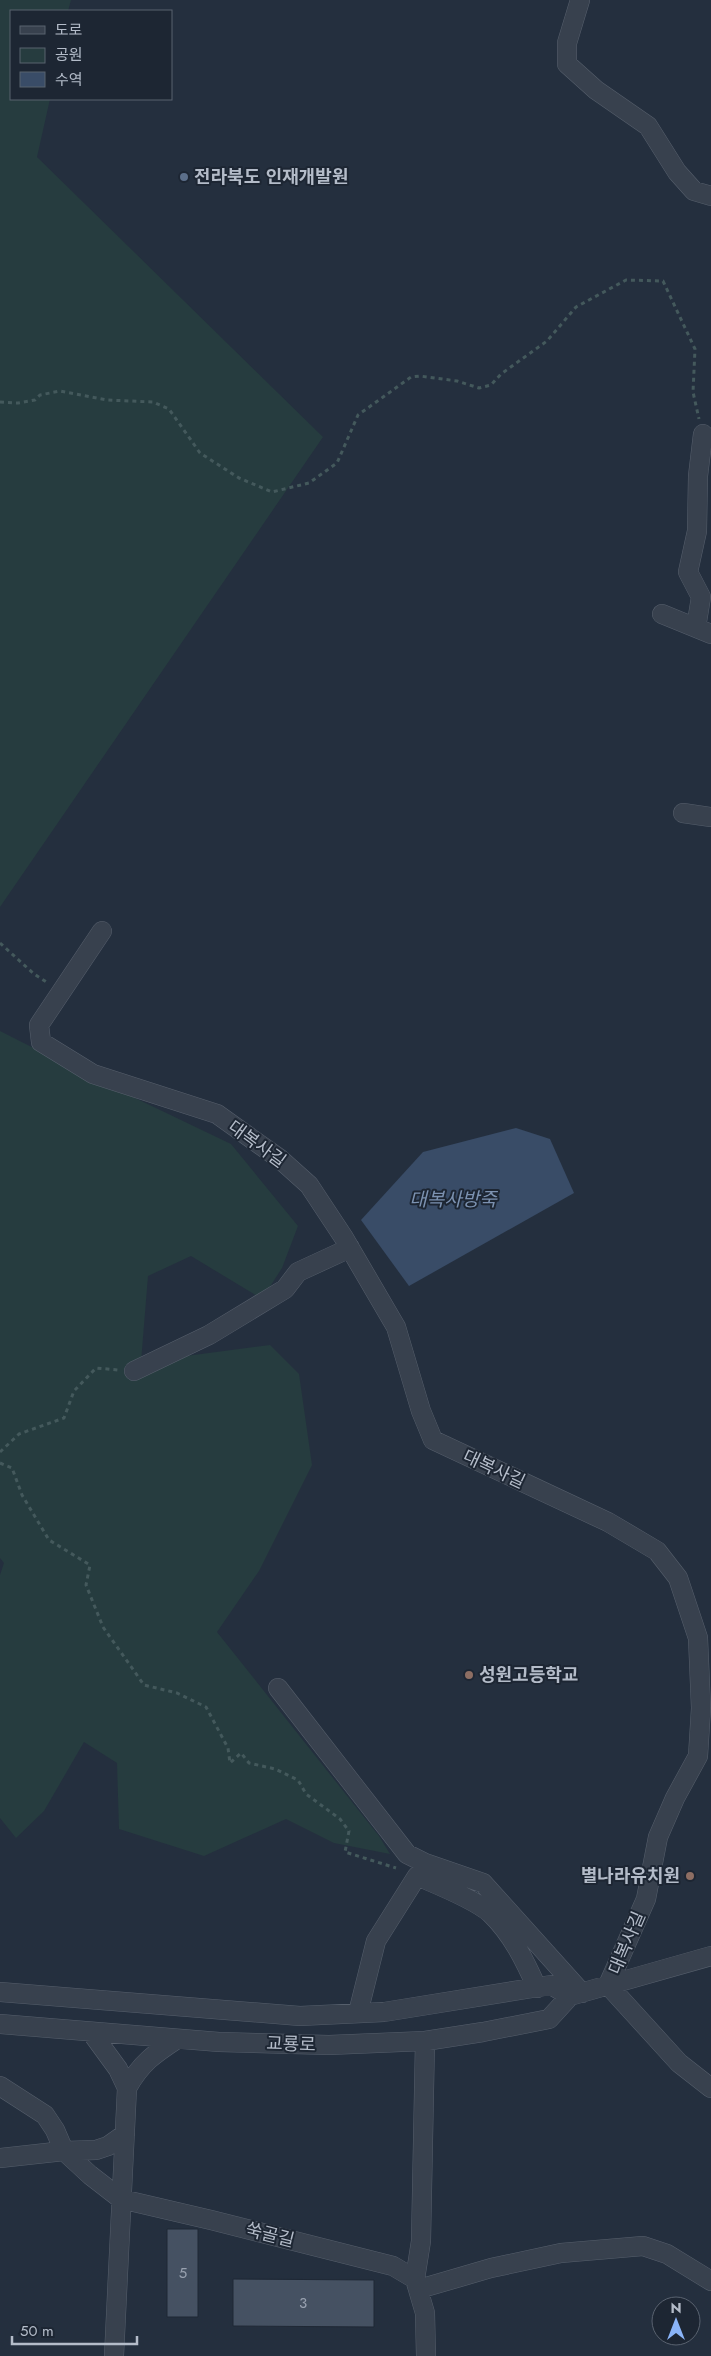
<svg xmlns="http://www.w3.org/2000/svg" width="711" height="2356" viewBox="0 0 711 2356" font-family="Jost,'Noto Sans KR',sans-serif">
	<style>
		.green { fill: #263c3f }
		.water { fill: #394c67 }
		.building { fill: #455162; stroke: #1f2835 }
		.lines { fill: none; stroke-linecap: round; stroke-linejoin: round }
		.minor-casing { stroke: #565f6c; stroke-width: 20 }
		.path { stroke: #44595c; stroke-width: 3; stroke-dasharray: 4 4; stroke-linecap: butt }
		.minor { stroke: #38414e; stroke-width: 19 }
		.service-dot { fill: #5c6f8a; stroke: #1d2633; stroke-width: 2 }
		.education-dot { fill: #8d6e63; stroke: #1d2633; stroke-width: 2 }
		.labels { text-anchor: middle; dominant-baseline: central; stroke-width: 4; stroke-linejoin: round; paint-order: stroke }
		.number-label { font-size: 15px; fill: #98a1af }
		.poi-label { font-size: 18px; font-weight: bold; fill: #b4bcc9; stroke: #1d2633; text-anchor: start }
		.street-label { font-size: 18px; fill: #b4bcc9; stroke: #1d2633 }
		.water-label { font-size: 19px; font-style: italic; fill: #7c92b1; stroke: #1d2633 }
	</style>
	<rect width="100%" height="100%" fill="#242f3e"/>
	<path class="green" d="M0,0H71L68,11H11V99H50L37,157L323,437L0,907Z
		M0,1031L87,1075L231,1144L298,1226L282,1268L262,1299L191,1256L148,1276L141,1362L270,1345L299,1374L312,1465L259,1571L217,1632L379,1836L390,1854L334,1843L286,1819L204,1856L119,1829L117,1763L84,1742L44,1811L16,1838L0,1818V1575L4,1563L0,1558Z"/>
	<path class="water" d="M516,1128L550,1139L574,1193L409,1286L361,1220L423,1152Z"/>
	<path class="building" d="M167,2229H198V2317H167Z
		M233,2279L374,2280V2327L233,2326Z"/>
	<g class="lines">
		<g class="minor-casing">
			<path id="minor" d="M580,0L567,43V64L596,90L648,126L677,172L694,191L711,196
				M662,614L711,634
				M696,628L701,597L688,572L697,531L698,476L703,434
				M683,813L711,817
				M102,931L39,1025L41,1042L93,1074L217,1114L280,1159L309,1185L344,1238L396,1327L421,1411L433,1440L608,1522L657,1551L678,1578L698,1638L701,1708L698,1756L675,1798L658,1837L646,1899L608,1985L679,2063L711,2088
				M134,1371L209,1335L285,1289L298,1272L350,1248
				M278,1688L407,1854L425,1863L483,1883L582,1993
				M0,1992L300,2016L384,2012L551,1985L570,1996
				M358,2013L376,1941L417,1876C438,1885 474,1899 490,1913C512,1934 525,1961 537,1988
				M0,2024L219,2042L329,2045L425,2041L483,2032L549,2019L570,1996L711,1956
				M91,2032L118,2069L127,2088
				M425,2041L421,2241L415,2279L425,2313L426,2356
				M0,2086L45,2115L55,2130L64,2151L90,2175L121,2199L211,2220L393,2266L415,2279
				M0,2158L64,2151L96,2150L108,2146L125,2134
				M419,2289L491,2268L561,2253L643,2246L667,2254L711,2281
				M114,2356L127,2088C141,2063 154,2054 177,2039"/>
		</g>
		<path class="path" d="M0,402L18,403L35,400L40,395L60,391L107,400L153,402L169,409L200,453L239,478L272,492L309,483L337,463L358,415L411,377L420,376L457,381L479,388L491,385L501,374L547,341L576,307L626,280L663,281L695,349L693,392L699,419
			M0,943L34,974L48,983
			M0,1452L19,1434L64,1418L74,1391L96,1368L118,1370
			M0,1463L12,1468L22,1495L49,1540L90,1565L86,1585L103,1627L144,1685L177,1693L206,1707L228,1748L230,1763L241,1753L249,1763L275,1769L298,1780L306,1794L340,1819L349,1831L345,1852L396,1868"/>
		<use href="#minor" class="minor"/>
	</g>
	<circle class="service-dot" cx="184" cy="177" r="5"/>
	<g class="education-dot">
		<circle cx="469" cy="1675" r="5"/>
		<circle cx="690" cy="1876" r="5"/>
	</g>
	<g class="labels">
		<g class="number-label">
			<text x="183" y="2273">5</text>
			<text x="303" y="2303">3</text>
		</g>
		<g class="poi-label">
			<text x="194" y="177">전라북도 인재개발원</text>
			<text x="479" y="1675">성원고등학교</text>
			<text x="680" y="1876" text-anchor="end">별나라유치원</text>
		</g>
		<g class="street-label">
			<text transform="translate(257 1144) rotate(36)">대복사길</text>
			<text transform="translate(494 1469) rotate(25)">대복사길</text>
			<text transform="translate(627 1943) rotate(-67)">대복사길</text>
			<text transform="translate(291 2044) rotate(2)">교룡로</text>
			<text transform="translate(270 2235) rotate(14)">쑥골길</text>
		</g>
		<g class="water-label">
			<text x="453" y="1199">대복사방죽</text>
		</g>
	</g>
	<rect x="10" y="10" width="162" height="90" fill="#1d2633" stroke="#59626f"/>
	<rect x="20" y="26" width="25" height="8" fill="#38414e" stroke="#59626f"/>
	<text x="55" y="35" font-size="15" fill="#b4bcc9">도로</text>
	<rect x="20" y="48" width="25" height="15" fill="#263c3f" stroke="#59626f"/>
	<text x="55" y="60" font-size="15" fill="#b4bcc9">공원</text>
	<rect x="20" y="72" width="25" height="15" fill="#394c67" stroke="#59626f"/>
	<text x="55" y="85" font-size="15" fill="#b4bcc9">수역</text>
	<g transform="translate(676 2321)"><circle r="24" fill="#1d2633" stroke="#59626f"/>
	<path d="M0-4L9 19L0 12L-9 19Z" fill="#8ab4f8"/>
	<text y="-8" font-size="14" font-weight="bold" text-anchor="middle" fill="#b4bcc9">N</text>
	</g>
	<path d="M12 2336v8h125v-8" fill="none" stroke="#b4bcc9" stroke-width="2.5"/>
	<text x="20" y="2336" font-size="15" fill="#b4bcc9" stroke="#1d2633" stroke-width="4" paint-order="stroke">50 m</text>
</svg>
